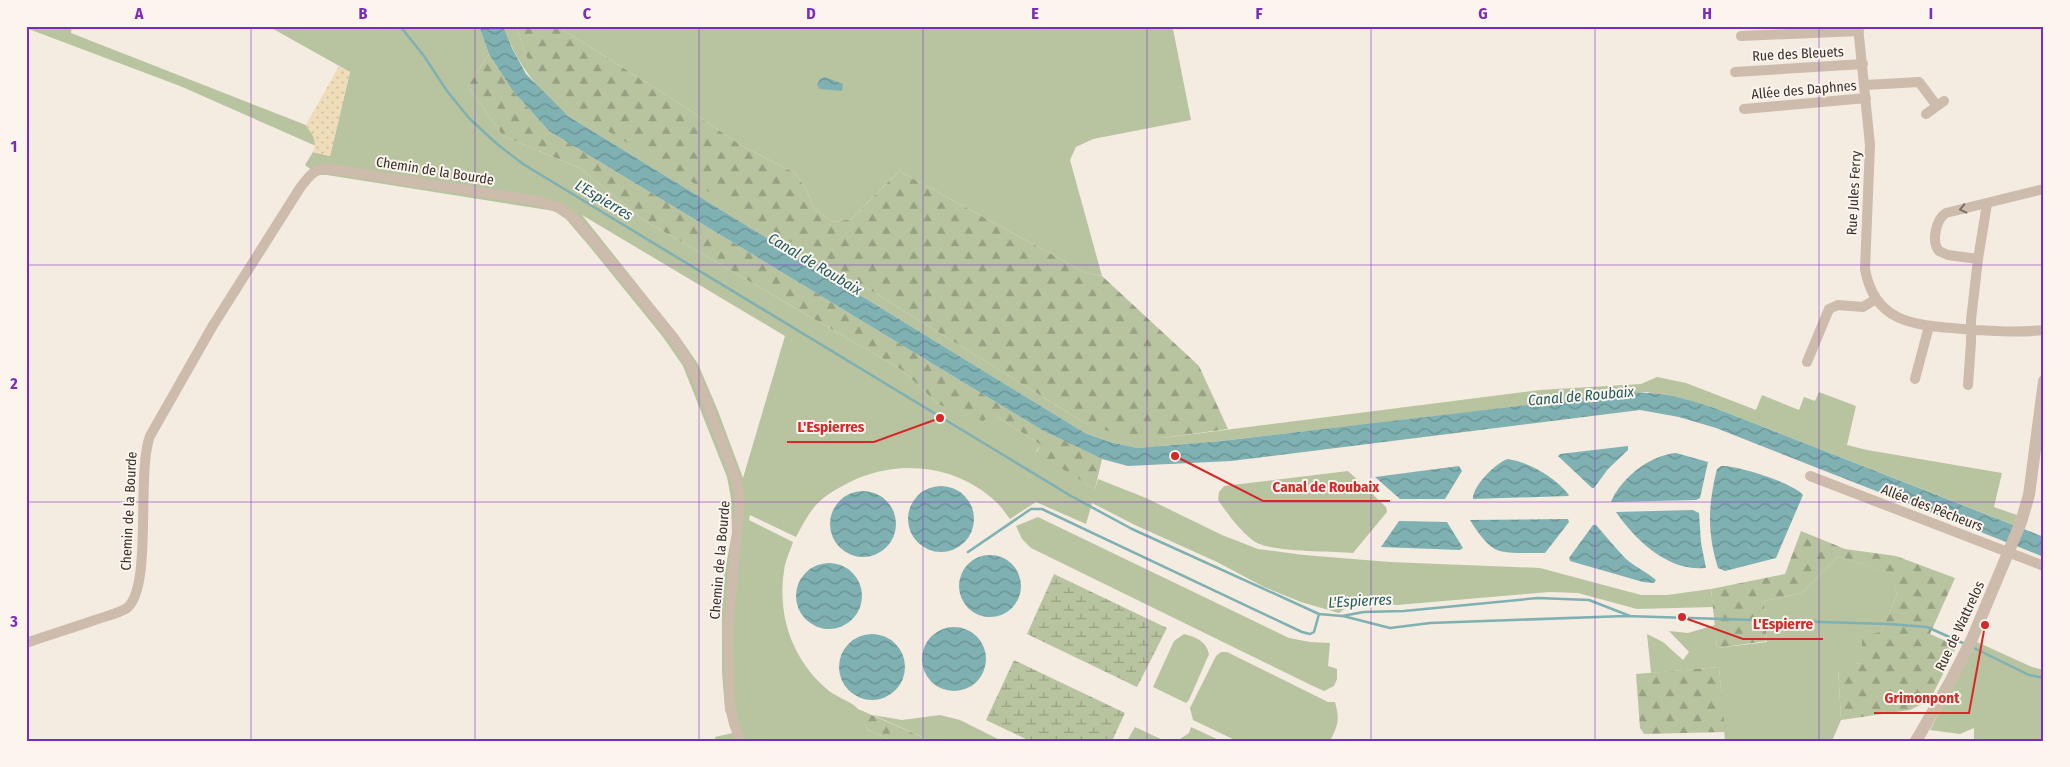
<svg xmlns="http://www.w3.org/2000/svg" width="2070" height="767" viewBox="0 0 2070 767" font-family="'Fira Sans Condensed',sans-serif">
	<style>
		.green { fill: #b8c4a0; fill-rule: evenodd }
		.forest { fill: url(#forest-firs) }
		.wetland { fill: url(#wetland-marsh) }
		.sand { fill: url(#sand-dots) }
		.water { fill: url(#water-waves) }
		.lines { fill: none; stroke-linecap: round; stroke-linejoin: round }
		.stream { stroke: #7fb0b2; stroke-width: 2.5 }
		.minor { stroke: #cdbbac; stroke-width: 10 }
		.tertiary { stroke: #cdbbac; stroke-width: 12 }
		.oneway { stroke: #7d6f65 }
		.grid { fill: none; stroke: #7b2cbf; stroke-width: 1; stroke-opacity: 0.55 }
		.labels { text-anchor: middle; dominant-baseline: central; stroke-width: 4; stroke-linejoin: round; paint-order: stroke }
		.street-label { font-size: 14px; fill: #3b302b; stroke: #fbf5ee }
		.water-label { font-size: 15px; font-style: italic; fill: #1f5a5e; stroke: #fbf5ee }
		.leader { fill: none; stroke: #d62828; stroke-width: 2 }
		.callout-dot { fill: #d62828; stroke: #fbf5ee; stroke-width: 2 }
		.callout-label { font-size: 15px; text-anchor: middle; font-weight: bold; fill: #d62828; stroke: #fbf5ee; stroke-width: 4; stroke-linejoin: round; paint-order: stroke }
		.neatline { fill: none; stroke: #7b2cbf; stroke-width: 2 }
		.grid-label { font-size: 16px; text-anchor: middle; font-weight: bold; fill: #7b2cbf }
	</style>
	<defs>
		<pattern id="forest-firs" width="22" height="20" patternUnits="userSpaceOnUse" patternTransform="scale(1.25)"><rect width="22" height="20" fill="#b8c4a0"/><path d="M5 1l3.5 6h-7zM16 11l3.5 6h-7z" fill="#97a083"/></pattern>
		<pattern id="wetland-marsh" width="20" height="14" patternUnits="userSpaceOnUse" patternTransform="scale(1.25)"><rect width="20" height="14" fill="#b8c4a0"/><path d="M1 5h8M5 5V1M11 12h8M15 12V8" fill="none" stroke="#97a083"/></pattern>
		<pattern id="sand-dots" width="8" height="8" patternUnits="userSpaceOnUse" patternTransform="scale(1.25)"><rect width="8" height="8" fill="#efdcb8"/><path d="M2 2h.1M6 6h.1" fill="none" stroke="#cebd9e" stroke-width="1.8" stroke-linecap="round"/></pattern>
		<pattern id="water-waves" width="16" height="10" patternUnits="userSpaceOnUse" patternTransform="scale(1.25)"><rect width="16" height="10" fill="#7fb0b2"/><path d="M0 5q4-4 8 0t8 0" fill="none" stroke="#699091"/></pattern>
	</defs>
	<rect width="100%" height="100%" fill="#f4ebe1"/>
	<path class="green" d="M26,26H72L71,33L306,125L314,137L316,146L180,86L26,28Z
		M268,26H479L489,54L468,86L503,136L580,168L642,219L902,370L938,404L993,414L1041,445L1036,452L1095,489L1098,479L1146,498L1222,535L1258,549L1304,555L1390,562L1540,568L1641,595H1667L1711,589L1713,607L1637,609L1578,593L1549,592L1397,605L1355,601L1339,613L1301,602L1264,587L1217,562L1135,525L1092,503L1086,524L1036,502L1010,519C1005,513 1001,506 995,501C956,464 895,458 848,483C837,489 825,495 816,505C808,514 802,526 796,537L750,515L749,520L793,542C790,551 785,561 784,571C777,617 793,661 829,691C837,697 852,702 858,709C862,714 865,724 868,730L893,741H716L715,737L733,733L725,710L722,672V587L732,533L731,498L727,477L683,366L663,337L590,247L566,219L554,211L327,175H318L305,165L313,152L330,156L350,72ZM582,215L785,336L743,478L718,411L698,364L680,338Z
		M503,26H516L527,58L854,280L1085,423L1162,438L1540,390L1641,384L1657,377L1686,383L1756,410L1762,395L1799,410L1804,397L1815,401L1819,392L1856,406L1847,445L1867,450L2002,473L1994,507L2017,515L2014,525L1720,410L1647,392L1220,441L1137,448L1110,442L1085,433L568,116C535,86 520,69 503,26Z
		M557,26H1154L1173,29L1191,120L1093,139L1076,147L1070,160L1102,276L1086,273L899,171L851,219L833,222L815,210L806,189L795,173L742,146L685,107Z
		M1348,471L1386,507L1387,512L1353,553C1330,551 1275,552 1257,543C1243,535 1227,513 1218,500L1219,492L1224,486Z
		M1038,517L1289,638L1310,642L1330,643L1328,666L1337,669V679L1334,686L1324,691L1313,686L1031,548L1022,539L1016,526Z
		M1838,556L1892,574L1897,594L1881,632L1862,663L1838,666L1841,720L1832,741H1725L1719,667L1651,673L1647,634L1663,642L1683,660L1689,652L1669,631L1688,633L1715,625L1717,648L1767,642L1764,601L1802,593Z
		M1184,634C1196,637 1206,641 1209,654L1189,700L1186,703L1153,687L1174,641Z
		M1977,642L2032,667L2044,670V741H1974V728L1960,734L1930,730Z
		M1221,652H1227L1328,702H1335C1340,720 1338,725 1330,741H1237L1193,720L1190,708L1216,656Z
		M873,715L902,720L940,715L960,720L1002,741H931Z
		M1135,727L1165,741H1127Z
		M1191,727L1221,741H1177L1189,733Z"/>
	<path class="forest" d="M516,26H557L685,107L742,146L795,173L806,189L815,210L833,222L851,219L899,171L1086,273L1102,276L1199,366L1228,429L1162,438L1126,437L1085,423L854,280L573,110L552,90L527,58Z
		M489,54L512,90L549,131L1042,430L1102,459L1095,489L1036,453L1041,445L993,414L983,421L938,404L902,370L642,219L580,168L503,136L468,86Z
		M1801,531L1845,549L1896,556L1955,578L1930,634L1957,646L1930,700L1910,710L1841,720L1838,665L1862,663V636L1881,632L1897,594L1891,574L1838,556L1802,593L1764,601L1767,641L1717,648L1711,589L1785,574Z
		M1719,667L1725,732L1644,734L1640,728L1636,674Z
		M858,709L931,741H893L868,730Z"/>
	<path class="wetland" d="M1054,574L1167,628L1137,687L1027,634Z
		M1014,660L1125,713L1112,741H1030L986,720Z"/>
	<path class="sand" d="M339,66L350,72L330,156L313,152C318,141 312,134 306,125Z"/>
	<path class="water" d="M479,26H503L512,48L526,74L568,116L1085,433L1110,442L1137,448L1221,441L1630,393C1663,391 1690,400 1720,410L2044,537V557L1716,428L1679,417L1640,410L1231,461L1128,466L1102,459L1042,430L549,131L512,90L489,54Z
		M825,77L843,84L842,91L820,89L817,85L820,79Z
		M1628,446V450L1608,469L1594,488H1592L1558,456L1560,454Z
		M1676,453L1708,462L1700,498L1696,500L1611,502C1621,478 1650,455 1676,453Z
		M1508,459C1531,463 1554,477 1569,495L1568,496L1473,499C1472,487 1496,462 1508,459Z
		M1459,466L1462,471L1445,499H1400L1375,477Z
		M1721,466C1737,465 1793,483 1803,495L1776,558L1725,571L1718,568C1707,532 1708,505 1717,469Z
		M908 519a33 33 0 1 1 66 0a33 33 0 1 1-66 0Z
		M830 524a33 33 0 1 1 66 0a33 33 0 1 1-66 0Z
		M1693,510L1699,513L1701,543L1706,568C1669,572 1636,541 1616,512Z
		M1568,519L1569,522L1545,553C1535,553 1505,554 1497,550C1487,546 1476,530 1470,520Z
		M1399,521L1447,522L1463,548L1460,550L1381,547Z
		M1593,525H1596C1606,536 1615,548 1626,559C1635,567 1647,572 1656,580L1654,583L1643,582L1570,561L1569,558Z
		M959 586a31 31 0 1 1 62 0a31 31 0 1 1-62 0Z
		M796 596a33 33 0 1 1 66 0a33 33 0 1 1-66 0Z
		M922 659a32 32 0 1 1 64 0a32 32 0 1 1-64 0Z
		M839 667a33 33 0 1 1 66 0a33 33 0 1 1-66 0Z"/>
	<g class="lines">
		<path class="stream" d="M400,26L424,56L447,91L469,118L497,144L523,164L1071,496L1132,529L1319,614L1342,616L1364,612L1404,611L1538,598L1589,600L1630,616
			M968,552L1031,509H1042L1302,632L1310,634L1314,632L1319,614
			M1343,616L1390,628L1430,623L1625,616L1889,624L1927,627L1965,644
			M1972,647L2029,675L2044,678"/>
		<path class="minor" d="M1858,26L1870,145L1865,269C1875,325 1917,325 1963,329C1990,331 2017,333 2044,330
			M1741,36L1859,31
			M1735,72L1863,64
			M1865,85L1919,82L1937,106
			M1744,109L1866,98
			M1926,114L1944,101
			M1978,259L1987,204
			M1807,362L1829,309L1838,305L1863,307L1876,299
			M1915,379L1929,326
			M1968,385L1971,342V320L1978,259L1948,255L1939,251C1931,242 1936,219 1946,213L2044,189
			M1810,476L2044,566
			M26,643C49,635 72,628 95,620C105,616 118,614 127,608C153,587 136,473 150,436L212,327L300,188C309,176 315,167 331,169L539,201L562,209L574,219L589,235L674,338L691,366L702,390L736,480L740,501L728,629L730,706L734,724L741,741"/>
		<path class="tertiary" d="M1916,741L1950,682L1972,639L2021,522L2029,495L2044,381"/>
	</g>
	<defs><path id="oneway-chevron" d="M-2-3.5L2.5 0L-2 3.5" fill="none" stroke-width="1.6" stroke-linecap="round" stroke-linejoin="round" transform="scale(1.25)"/></defs>
	<use class="oneway" href="#oneway-chevron" transform="translate(1963 209) rotate(167)"/>
	<path class="grid" d="M251,26V741M475,26V741M699,26V741M923,26V741M1147,26V741M1371,26V741M1595,26V741M1819,26V741M26,265H2044M26,502H2044"/>
	<g class="labels">
		<g class="street-label">
			<text transform="translate(1798 54) rotate(-3)">Rue des Bleuets</text>
			<text transform="translate(1804 90) rotate(-5)">Allée des Daphnes</text>
			<text transform="translate(435 171) rotate(9)">Chemin de la Bourde</text>
			<text transform="translate(1854 193) rotate(-87)">Rue Jules Ferry</text>
			<text transform="translate(1932 508) rotate(21)">Allée des Pêcheurs</text>
			<text transform="translate(129 511) rotate(-87)">Chemin de la Bourde</text>
			<text transform="translate(720 560) rotate(-85)">Chemin de la Bourde</text>
			<text transform="translate(1960 626) rotate(-65)">Rue de Wattrelos</text>
		</g>
		<g class="water-label">
			<text transform="translate(604 200) rotate(31)">L'Espierres</text>
			<text transform="translate(815 264) rotate(31)">Canal de Roubaix</text>
			<text transform="translate(1581 396) rotate(-5)">Canal de Roubaix</text>
			<text transform="translate(1360 601) rotate(-3)">L'Espierres</text>
		</g>
	</g>
	<path class="leader" d="M940 418L874 442H787M1175 456L1263 501H1390M1682 617L1743 639H1823M1985 625L1969 713H1874"/>
	<g class="callout-dot">
		<circle cx="940" cy="418" r="5"/>
		<circle cx="1175" cy="456" r="5"/>
		<circle cx="1682" cy="617" r="5"/>
		<circle cx="1985" cy="625" r="5"/>
	</g>
	<g class="callout-label">
		<text x="831" y="432">L'Espierres</text>
		<text x="1326" y="492">Canal de Roubaix</text>
		<text x="1783" y="629">L'Espierre</text>
		<text x="1922" y="703">Grimonpont</text>
	</g>
	<rect width="2070" height="767" fill="none" stroke="#fbf5ee" stroke-width="55"/>
	<rect x="28" y="28" width="2014" height="712" class="neatline"/>
	<g class="grid-label">
		<text x="139" y="19">A</text>
		<text x="363" y="19">B</text>
		<text x="587" y="19">C</text>
		<text x="811" y="19">D</text>
		<text x="1035" y="19">E</text>
		<text x="1259" y="19">F</text>
		<text x="1483" y="19">G</text>
		<text x="1707" y="19">H</text>
		<text x="1931" y="19">I</text>
		<text x="14" y="152">1</text>
		<text x="14" y="389">2</text>
		<text x="14" y="627">3</text>
	</g>
</svg>
